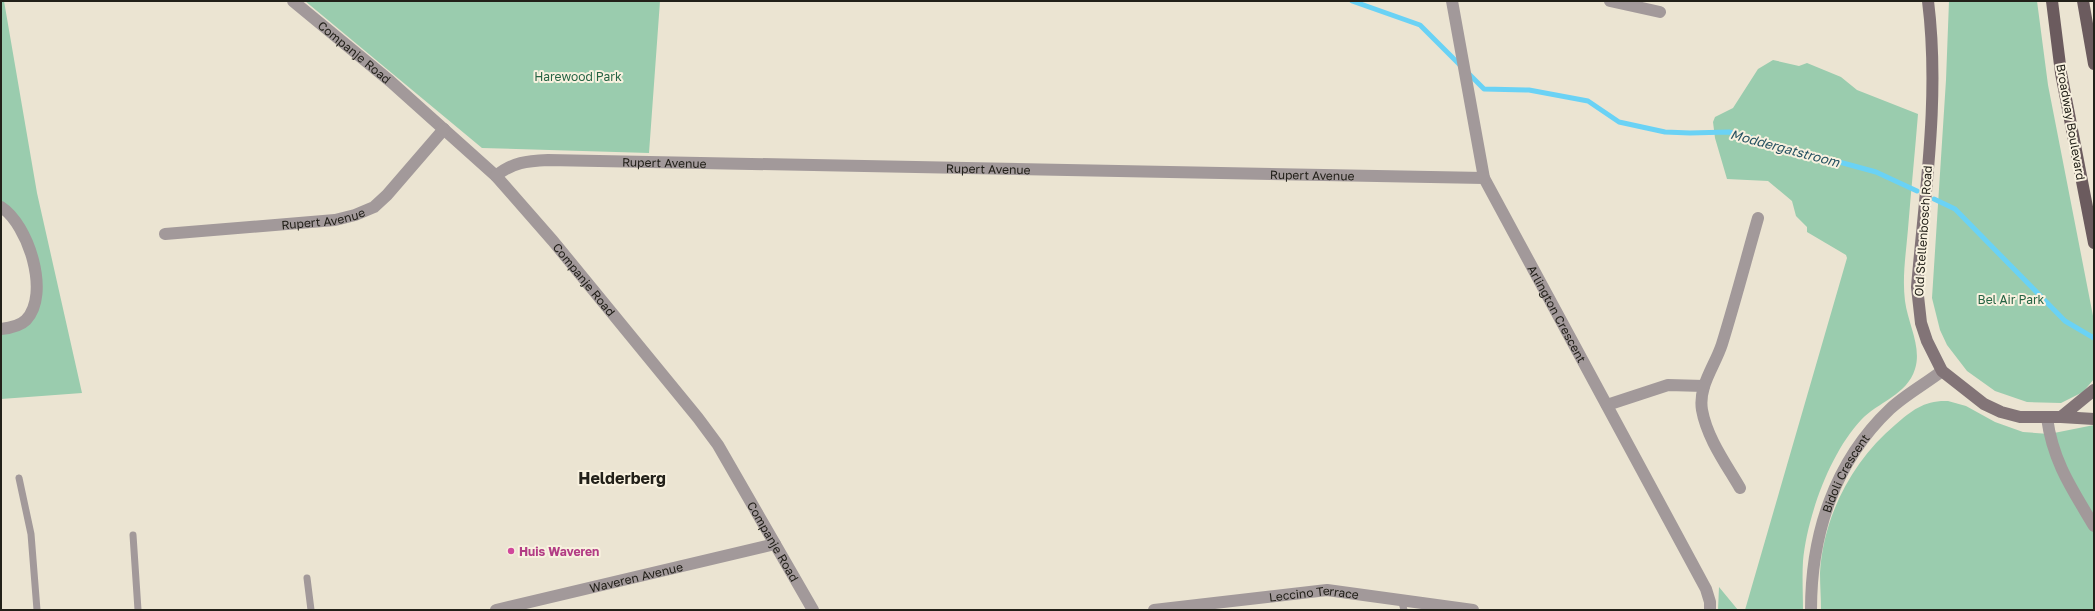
<svg xmlns="http://www.w3.org/2000/svg" width="2095" height="611" viewBox="0 0 2095 611" font-family="'Golos Text',sans-serif">
	<style>
		.green { fill: #9accae }
		.lines { fill: none; stroke-linecap: round; stroke-linejoin: round }
		.stream { stroke: #6ad2f5; stroke-width: 5 }
		.lane { stroke: #a2999a; stroke-width: 7 }
		.street { stroke: #a2999a; stroke-width: 12 }
		.secondary { stroke: #827477; stroke-width: 12 }
		.primary { stroke: #6b5b5e; stroke-width: 12 }
		.hotel-dot { fill: #d1479c; stroke: #f8f1df; stroke-width: 1.5 }
		.labels { text-anchor: middle; dominant-baseline: central; stroke-width: 4; stroke-linejoin: round; paint-order: stroke }
		.street-label { font-size: 12px; fill: #222019; stroke: #f8f1df }
		.park-label { font-size: 12px; fill: #266444; stroke: #f8f1df }
		.hotel-label { font-size: 12px; font-weight: bold; fill: #b23c85; stroke: #f8f1df; text-anchor: start }
		.water-label { font-size: 13px; font-style: italic; fill: #255161; stroke: #f8f1df }
		.district-label { font-size: 16px; font-weight: bold; fill: #222019; stroke: #f8f1df }
	</style>
	<rect width="100%" height="100%" fill="#ebe4d2"/>
	<path class="green" d="M1,1H4L37,193L82,393L1,399V329L9,328L34,307L29,245L1,207Z
		M305,1H660L649,153L482,148Z
		M1949,1H2037L2048,85L2094,321V379L2083,392L2061,403L2027,402L1995,391L1967,371L1947,345L1940,330L1932,298L1946,80Z
		M1773,60L1799,66L1807,63L1841,77L1857,90L1918,114C1915,152 1911,190 1908,229C1906,253 1902,277 1905,301C1908,324 1922,347 1915,369C1907,395 1878,402 1861,420C1830,453 1807,517 1803,561C1802,577 1803,594 1803,610H1745L1847,258L1846,255L1807,232V227L1796,216L1792,201L1768,181L1727,179L1715,138L1713,122L1715,117L1733,108L1758,69Z
		M1948,401L1966,406L1995,422L2023,432L2049,434L2094,425V610H1821C1821,598 1820,586 1820,573C1823,517 1852,461 1895,425C1912,410 1925,400 1948,401Z
		M1719,587L1738,610H1718Z"/>
	<g class="lines">
		<path class="stream" d="M1352,1L1420,25L1462,67
			M1467,72L1484,89L1529,90L1588,101L1619,122L1665,132L1690,133L1729,132L1876,172L1917,191
			M1934,199L1955,209L2065,321L2094,338"/>
		<path class="lane" d="M19,478L31,534L37,610
			M133,535L138,610
			M307,578L311,610
			M1401,599L1404,610"/>
		<g class="street">
			<path id="s1" d="M293,1L390,81L496,176L553,241L698,418L718,445L813,610"/>
			<path id="s2" d="M1452,1L1484,178L1706,589L1710,602V610"/>
			<path d="M1610,1L1660,12"/>
			<path id="s3" d="M496,176C512,162 528,161 548,160L1484,178"/>
			<path d="M1,207C28,224 51,294 26,320C20,326 10,328 1,329"/>
			<path id="s4" d="M165,234L335,220L355,215L374,207L387,195L444,129"/>
			<path d="M1607,405L1668,385L1704,386"/>
			<path d="M2047,418C2053,462 2072,489 2094,526"/>
			<path d="M1740,488C1726,464 1707,438 1702,410C1698,386 1715,366 1722,344C1735,302 1746,260 1758,218"/>
			<path id="s5" d="M496,610L775,544"/>
			<path id="s6" d="M1154,610L1327,590L1473,610"/>
			<path id="s7" d="M1811,610C1811,535 1834,462 1890,409C1905,395 1925,384 1942,371"/>
		</g>
		<path class="secondary" d="M1928,1C1940,96 1925,192 1917,287L1921,323L1927,341L1942,371L1984,404L2001,412L2020,417H2061L2094,419
			M2061,417L2094,390"/>
		<path class="primary" d="M2052,1L2061,73L2094,243
			M2083,1L2094,64"/>
	</g>
	<circle class="hotel-dot" cx="511" cy="551" r="4"/>
	<g class="labels">
		<g class="street-label">
			<text stroke="none"><textPath href="#s1" startOffset="80">Companje Road</textPath></text>
			<text transform="translate(2071 122) rotate(80)">Broadway Boulevard</text>
			<text stroke="none"><textPath href="#s3" startOffset="172">Rupert Avenue</textPath></text>
			<text stroke="none"><textPath href="#s3" startOffset="496">Rupert Avenue</textPath></text>
			<text stroke="none"><textPath href="#s3" startOffset="820">Rupert Avenue</textPath></text>
			<text stroke="none"><textPath href="#s4" startOffset="159">Rupert Avenue</textPath></text>
			<text transform="translate(1923 231) rotate(-86)">Old Stellenbosch Road</text>
			<text stroke="none"><textPath href="#s1" startOffset="404">Companje Road</textPath></text>
			<text stroke="none"><textPath href="#s2" startOffset="334">Arlington Crescent</textPath></text>
			<text stroke="none"><textPath href="#s7" startOffset="143">Bidoli Crescent</textPath></text>
			<text stroke="none"><textPath href="#s1" startOffset="728">Companje Road</textPath></text>
			<text stroke="none"><textPath href="#s5" startOffset="144">Waveren Avenue</textPath></text>
			<text stroke="none"><textPath href="#s6" startOffset="161">Leccino Terrace</textPath></text>
		</g>
		<g class="park-label">
			<text x="578" y="76">Harewood Park</text>
			<text x="2011" y="299">Bel Air Park</text>
		</g>
		<g class="hotel-label">
			<text x="519" y="551">Huis Waveren</text>
		</g>
		<g class="water-label">
			<text transform="translate(1785 148) rotate(15)">Moddergatstroom</text>
		</g>
		<g class="district-label">
			<text x="622" y="478">Helderberg</text>
		</g>
	</g>
	<rect width="2095" height="611" fill="none" stroke="#222019" stroke-width="4"/>
</svg>
